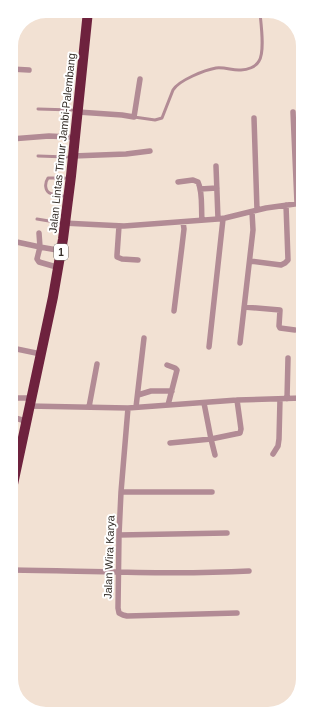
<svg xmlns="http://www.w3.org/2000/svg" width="314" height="725" viewBox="0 0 314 725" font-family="Helvetica,sans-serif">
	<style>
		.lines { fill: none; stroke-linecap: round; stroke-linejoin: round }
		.lane { stroke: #b28b95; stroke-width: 3 }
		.street { stroke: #b28b95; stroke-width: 5.5 }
		.highway { stroke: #6e223e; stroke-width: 10 }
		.labels { text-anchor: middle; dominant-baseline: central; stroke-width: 4; stroke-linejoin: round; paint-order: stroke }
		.shield { fill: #fff; stroke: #716d68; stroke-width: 1 }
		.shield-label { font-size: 10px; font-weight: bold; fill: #342e28 }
		.street-label { font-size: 11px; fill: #342e28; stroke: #fff }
	</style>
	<rect width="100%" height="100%" fill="#f2e1d3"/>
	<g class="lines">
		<path class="lane" d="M213,11H214
			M38,109L72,110
			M134,117L155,120L162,118L173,90C179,80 205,70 216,68C226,67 233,71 241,70C247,70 256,67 259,61C265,52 261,24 260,13
			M38,156L67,157
			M63,196C57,195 47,195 46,188C45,184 46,181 48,178H65
			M37,219L61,223"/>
		<path class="street" d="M11,69L29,70
			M78,112L122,115L134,117L140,79
			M293,112L297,203
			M254,118L257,210
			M11,139L49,136L69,137
			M73,156L126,154L150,151
			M216,166L218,219
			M178,182L193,180L198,182C203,192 201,209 202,220
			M200,189L217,188
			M63,223L124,226L218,219L225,218L266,208L302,203
			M119,226L117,255V257L122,259L138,260
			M12,241L40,247L39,233
			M250,261L281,265L285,263L288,260L286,205
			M53,266L39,262L37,259L40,247L57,250
			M244,307L280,310L279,326L280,328L295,330
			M174,311L182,246L184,229L183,222
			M240,343L253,230L252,212
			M209,347L223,219
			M12,348L36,353
			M167,365L175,368L177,370L168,405
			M138,395L151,391H172
			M12,398H27
			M287,399L288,358
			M204,403L211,439L215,455
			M28,406L128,408L237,400L302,398
			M89,407L97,364
			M136,407L144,338
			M128,408L121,492L119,535L118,608L119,613L123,615L127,616L237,613
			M12,417L22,420
			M170,443L211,439L240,433L241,429L237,400
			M273,454L278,446L279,439L280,399
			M121,492H212
			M119,535L227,533
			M12,570C91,571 171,575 249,571"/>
		<path class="highway" d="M12,489L53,297L63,239L71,176L88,11"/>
	</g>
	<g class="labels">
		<rect class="shield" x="54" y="244" width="14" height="16" rx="3"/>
		<g class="shield-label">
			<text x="61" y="252">1</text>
		</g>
		<g class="street-label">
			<text transform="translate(62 143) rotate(-84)">Jalan Lintas Timur Jambi-Palembang</text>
			<text transform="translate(109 557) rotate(-88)">Jalan Wira Karya</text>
		</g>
	</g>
	<path d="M0 0H314V725H0ZM46 18H268A28 28 0 0 1 296 46V679A28 28 0 0 1 268 707H46A28 28 0 0 1 18 679V46A28 28 0 0 1 46 18Z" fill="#fff" fill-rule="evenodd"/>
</svg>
